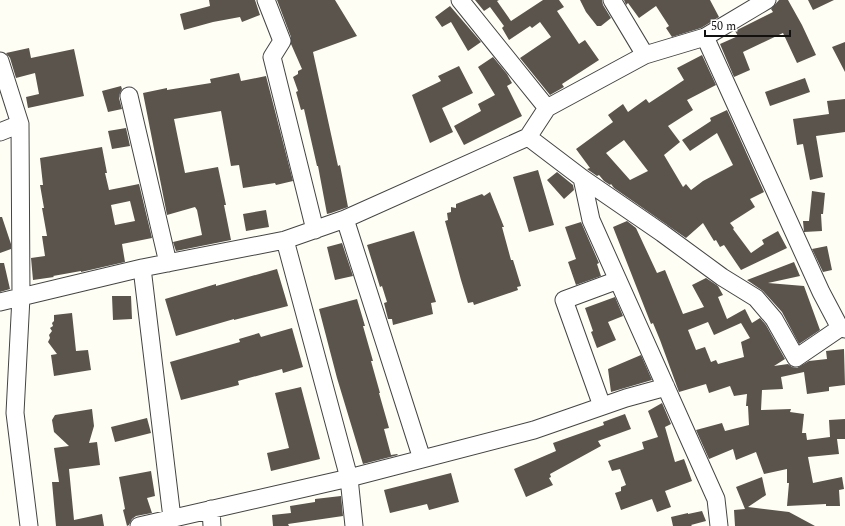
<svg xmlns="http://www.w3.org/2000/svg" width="845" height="526" viewBox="0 0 845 526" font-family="Spectral,serif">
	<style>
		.building { fill: #5a544c; fill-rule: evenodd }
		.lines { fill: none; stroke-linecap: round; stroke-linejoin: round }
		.minor-casing { stroke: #444; stroke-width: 19 }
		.minor { stroke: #fff; stroke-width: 17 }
	</style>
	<rect width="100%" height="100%" fill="#fffef4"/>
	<path class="building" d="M209,0H255L260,15L242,22L240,17L213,22L184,30L180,14L210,6Z
		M277,0H335L357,36L313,52L338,166L340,165L348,207L331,213L327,214L318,166H317L304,109L301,110L296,92L298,91L293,77L298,74V71L302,69L291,44V37Z
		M475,0H499L497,1L511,21L543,0H559L564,7L557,11L579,44L585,40L599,60L562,84L564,87L550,95L520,58L551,37L540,22L532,28L530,26L509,40L502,28L504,26L490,7L484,11Z
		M580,0H602L603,5L611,18L601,26H597L586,12Z
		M624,0H710L719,17L701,28L672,37L666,28L669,26L656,6L639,18L628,3L626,5Z
		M779,0H788L802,25L816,55L797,63L783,33L743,52L750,70L734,77L720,44L738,36L735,31L773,12L771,9Z
		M808,0H834L813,10Z
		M450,6L481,42L468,51L451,22L442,27L435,17Z
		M845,42V72L832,47Z
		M29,48L31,58L74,49L84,96L28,108L26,97L39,94L35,73L16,78L10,58L6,53Z
		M702,55L716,85L687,100L693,110L668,126L680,142L664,155L683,187L686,184L691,190L703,181L733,165L717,133L690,151L682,140L711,121L710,118L727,110L764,192L750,199L755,207L730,223L734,228L733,229L751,253L764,244L762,240L778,231L787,248L741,270L724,245L720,247L716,240L714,241L703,223L686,238L614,188L611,184L610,185L604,181L599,175L597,176L587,169L590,168L576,149L613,122L608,115L623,104L628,112L646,99L649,103L684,80L677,68ZM624,140L648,171L630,180L606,153Z
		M493,57L507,74L512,83L507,86L522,116L464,145L454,126L481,111L478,104L495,95L478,67Z
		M459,66L473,93L442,108L453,132L430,143L412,95L441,81L438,76Z
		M239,73L241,81L266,76L293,181L276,185L275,183L243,188L239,165L231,166L221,111L174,119L185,173L218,167L226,205H224L231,240L176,251L173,242L202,235L197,210L195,207L167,215L143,93L167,88V90L211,83L210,79Z
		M805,78L810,92L770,106L765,92Z
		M121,86L122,89L120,93L119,98L122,109L108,112L102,91Z
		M845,99V132L816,136L823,177L810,180L803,144L797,145L793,119L829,114L827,101Z
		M126,128L130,146L112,149L108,131Z
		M102,147L107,173H105L109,190L139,184L152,238L122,244L125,262L81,272V271L53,276L54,277L33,280L31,258L45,256L42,236H47L42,208H44L40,185H43L40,158ZM130,201L135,221L115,225L111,205Z
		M538,170L554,225L529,232L513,177Z
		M557,172L573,185L574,190L564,199L547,180Z
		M812,191L825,193L823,214H821L822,231L804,232L803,221H809Z
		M490,192L504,227H502L511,260H513L521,286L517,287L518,290L474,305L473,302L468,303L461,280L445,221L448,220L447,213L451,212V207L456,208V204L482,194L484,196Z
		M266,210L269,227L246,231L243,214Z
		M0,217H2L11,244V249L0,253Z
		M627,221L636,228L657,273L665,270L683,314L704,307L692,285L706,278L718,286L723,295L718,297L727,319L745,309L752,323L760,318L766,325L785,359L774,366L788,364L792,367L797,368L809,361L827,359L826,351L844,349L845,385L829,387V391L807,394L804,372L781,377L783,389L762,390L761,410L791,409L790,412L804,414L802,433H806L807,440L830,437L829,420L845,419V439H837L839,454L808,457L813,483L842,477L844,489L839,490L840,506H826V504L787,506L789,483H787V469L764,474L756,452L736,460L733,449L709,459L696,430L722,423L725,431L749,425L748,406H746L747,394L734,396L730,386L709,393L706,384L679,392L660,340L653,323L651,324L613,227ZM708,322L714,335L741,323L750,338L741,342L744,357L718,364L716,360L711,362L705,347L696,350L688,330Z
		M581,222L599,263L597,264L601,276L576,285L568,262L576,259L565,227Z
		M414,231L436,302L431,303L433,314L393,325L392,319H388L384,303L387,302L382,286L380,287L367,245Z
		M342,243L353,276L335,280L327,247Z
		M827,246L832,270L823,272L812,249Z
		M794,262L800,276L768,283L804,286L820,330L799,344L782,312L763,291L747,280Z
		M0,263H4L10,289L0,292Z
		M277,269L288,306L234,320V319L176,336L165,299L216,284V286Z
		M112,296H131L132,319L113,320Z
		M615,297L623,316L608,322L616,340L597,348L591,332L593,331L585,308Z
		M357,299L365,326H363L373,361H371L380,393H379L389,428L384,429L391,455L397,454L398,455L363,464L337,378L319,309Z
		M72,313L76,351L88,350L91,370L54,376L51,355L57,354L48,342L50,338L49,335L52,331L50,328L53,326L52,323L54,321V315Z
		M292,328L303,367L283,373L282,369L238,381L239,385L181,400L170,362L240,342L239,339L259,333L261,337Z
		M641,355L652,380L611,392L608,369Z
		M301,387L320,459L271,471L267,453L289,448L275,393Z
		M662,403L671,424L665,427L675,462L684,459L692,481L665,491L671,507L657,512L652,499L621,510L615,493L621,491V487L626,485L620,469L612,471L608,461L644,449L642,442L658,437L648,411Z
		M92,409L94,426L89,443L97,442L100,465L69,469L74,520L102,514L104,526H56L52,482H59L54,448L69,446L54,432L52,420L55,415Z
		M625,414L631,429L598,441L601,446L550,474L551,477L549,478L553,485L526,497L514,469L556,451L553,443L604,425L603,422Z
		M147,418L151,433L115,442L111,427Z
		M151,471L155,496L147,498L152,513L136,516L132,519L129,525L127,526L123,510L125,509L119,477Z
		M451,473L459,502L429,510L427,504L390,513L384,490Z
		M762,477L766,495L748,507L789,512L815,526H735L734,510L745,509L736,487Z
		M341,496L343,516L288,524L289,526H273L272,515L291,513L290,506L315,502V499Z
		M702,511L706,521L691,525L692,526H673L671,517L688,513V514Z"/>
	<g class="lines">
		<g class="minor-casing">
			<path id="minor" d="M266,0L282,41L272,57L315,230
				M460,0L547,108
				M612,0L645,55
				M705,37L821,292L840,328
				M0,61L20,124L21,297L15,413L29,526
				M129,96L168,263
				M0,132L20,124
				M528,137L582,178L591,220L716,499L719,526
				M582,178L662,233L722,277L756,298L774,319L796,358L840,328L845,329
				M345,219L422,459
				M285,240L349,478L354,526
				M142,268L172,518
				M0,302L142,268L285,240L345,219L528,137L547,108L645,55L705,37L767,0
				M602,406L564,300L618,280
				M211,509L212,526
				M139,526L349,478L534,430L626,398L666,387"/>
		</g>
		<use href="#minor" class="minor"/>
	</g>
	<path d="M705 30v6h85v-6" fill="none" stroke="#111111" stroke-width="2"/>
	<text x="711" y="30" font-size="12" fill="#111111" stroke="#ffffff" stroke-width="3" paint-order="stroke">50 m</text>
</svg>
